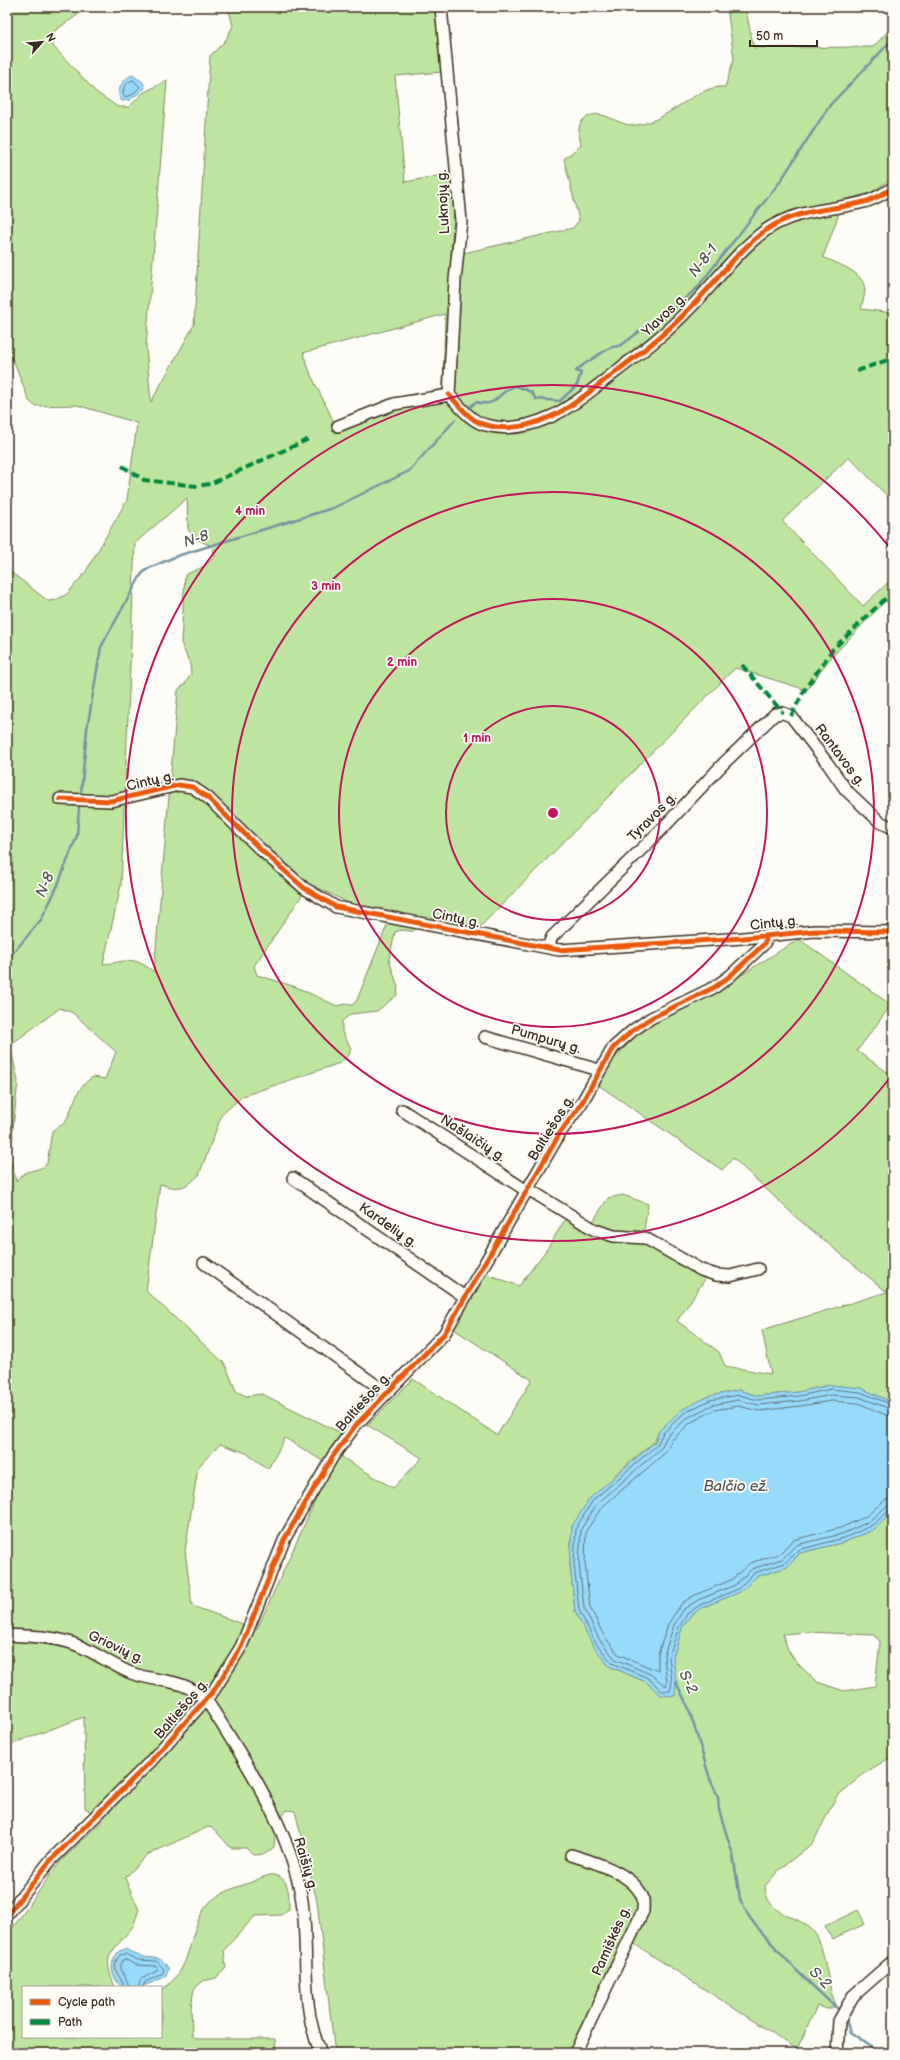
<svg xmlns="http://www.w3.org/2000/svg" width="900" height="2060" viewBox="0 0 900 2060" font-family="'Balsamiq Sans',sans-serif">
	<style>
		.green { fill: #bee5a0; stroke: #7c885f; fill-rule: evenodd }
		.water { fill: #98dafa; stroke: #7394a2 }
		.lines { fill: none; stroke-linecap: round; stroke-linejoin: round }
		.shore { stroke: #607076; stroke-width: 1 }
		.stream { stroke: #7394a2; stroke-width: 2.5 }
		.minor-casing { stroke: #3b2a1e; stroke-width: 14 }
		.minor { stroke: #fdfcf7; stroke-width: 11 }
		.quiet { stroke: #00873e; stroke-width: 4; stroke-dasharray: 8 4; stroke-linecap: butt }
		.cycleway-casing { stroke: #fdfcf7; stroke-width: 8 }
		.cycleway { stroke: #e8590c; stroke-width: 5 }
		.ring { fill: none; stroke: #c2185b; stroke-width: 2 }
		.labels { text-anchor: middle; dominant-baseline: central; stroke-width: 3.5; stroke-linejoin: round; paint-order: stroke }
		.street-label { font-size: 14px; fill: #3b2a1e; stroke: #fdfcf7 }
		.water-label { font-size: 15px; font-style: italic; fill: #525655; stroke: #fdfcf7 }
		.centre { fill: #c2185b; stroke: #fdfcf7; stroke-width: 2 }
		.ring-label { font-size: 12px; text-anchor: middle; font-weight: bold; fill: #c2185b; stroke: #fdfcf7; stroke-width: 3.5; stroke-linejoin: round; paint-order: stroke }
	</style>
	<rect width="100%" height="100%" fill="#fdfcf7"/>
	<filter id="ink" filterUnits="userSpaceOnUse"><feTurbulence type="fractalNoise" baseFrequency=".025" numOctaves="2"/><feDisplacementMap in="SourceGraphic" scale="8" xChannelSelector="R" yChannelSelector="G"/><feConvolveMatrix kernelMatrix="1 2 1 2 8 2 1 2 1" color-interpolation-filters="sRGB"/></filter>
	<g filter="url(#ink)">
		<path class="green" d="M7,7H89L53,32V46L97,93L118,107H129L143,93L167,80L146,347L151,402L194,325L210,56L225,41L233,26L228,7H438L442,72L395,76L405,182L454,173L455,197L451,256L573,228L579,220L564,159L581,145C579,134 575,122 589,116C604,109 619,127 636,125C667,123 697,84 725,87L734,59L727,7H745L754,48L873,47L893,26V144L889,157L891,179L870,193L844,200L823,257C837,264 864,271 865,290C865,296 862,303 861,309L893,313V502L849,457L782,521L863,606L893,578V605L885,601L828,661L807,690L735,668L475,932L422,917C411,942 412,925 395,932L389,960L398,987L397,995L377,1011L351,1014L342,1021V1032L351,1048L349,1055L340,1063L243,1096L222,1114L199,1175C185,1189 178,1190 160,1184L146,1291L225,1364L236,1391L246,1396L262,1394L343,1434L335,1444L343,1458L393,1488L422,1458L367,1425L413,1379L497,1435L532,1380L452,1328L484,1273L519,1286L547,1249L566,1218L588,1229L608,1198L623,1195L648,1204L642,1243L708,1275L677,1321L719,1352L725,1366L771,1374L762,1330L887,1292L797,1218L733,1158L722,1170L597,1084L604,1069L641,1030L733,980L799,939L891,1005L857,1051L893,1076V1403L861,1388L830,1385L798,1392L757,1396L739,1390L659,1431L655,1441L617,1473L572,1526L570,1564L575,1611L609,1666L646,1682L661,1695L674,1696L676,1683L673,1657L682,1628L690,1616L701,1608L740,1592L756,1577L787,1567L800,1553L845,1542L873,1530L893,1512V1756L866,1772L836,1797L813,1843L780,1869L765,1886C767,1918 796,1912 814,1932C825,1945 827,1985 835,2003L834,2007L827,2009L817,2006L797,2049L633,1943L580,2053H338L334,2046L317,1901L295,1811L287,1810L276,1824L274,1847L265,1854L254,1855L246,1848H231L213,1828L208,1827L147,1855L125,1878L139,1910C136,1916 135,1925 130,1930C111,1955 101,1953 115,1987H23V2037H161V1990C194,1970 186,1936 205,1908C214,1894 237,1887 252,1882C260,1879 270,1872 278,1876C290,1881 289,1898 289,1909L281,1915L255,1916L224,1950L226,1968L216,1978L203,1981L194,1989L191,2007L192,2035L197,2039H275L276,2053H7V1936L59,1863L103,1820L85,1808L84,1717L11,1744L7,1747V569L48,601L56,600L67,594L85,573L127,500L137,423L77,405L35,406L29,401L15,364L7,353ZM445,314L443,389L334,422L311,375L303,353ZM187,498L188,530L198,540L212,546L215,556L205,566L185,575L181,643L190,664L191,674L185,684L178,690L154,972C131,954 129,962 103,964L121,885L135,543ZM314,886L351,904L389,910V920L357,1000L352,1005L346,1004L337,1006L296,987L257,975L254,966L307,888ZM60,1008L73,1013L116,1052L105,1079L93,1077C76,1086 74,1107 65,1122C62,1126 56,1127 52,1131L47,1164C35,1174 29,1166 16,1181L10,1157L18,1081L10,1045ZM285,1438L331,1466L257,1629L192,1606L185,1551L198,1467L220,1444L246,1453L268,1469ZM808,1632L875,1635L880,1642L875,1686L844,1691L817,1682L796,1662L788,1650L783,1634Z
			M858,1910L865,1924L832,1939L825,1926Z"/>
		<path class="water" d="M132,75L143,82L145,88L130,100L122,101C114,92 123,79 132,75Z
			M830,1385L861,1388L893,1403V1512L873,1530L845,1542L800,1553L787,1567L756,1577L740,1592L701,1608L690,1616L682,1628L673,1657L676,1683L675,1696L661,1695L646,1682L609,1666L592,1644L575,1611L570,1564L572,1526L590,1498L655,1442L659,1431L681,1410L709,1396L739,1390L757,1396L798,1392Z
			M126,1949C132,1953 138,1956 144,1957C159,1959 160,1956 169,1969L165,1977L141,1987L121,1986C110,1976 109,1962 119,1951Z"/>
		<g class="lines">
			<path class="shore" d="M133,80L140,87L132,95L124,97C121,90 126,82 133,80Z
				M893,1405L860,1392L831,1389L799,1396L758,1400L739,1395L710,1400L684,1413L663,1433L657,1445L593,1500L576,1528L574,1564L579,1610L595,1642L612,1663L648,1678L662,1691H670L672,1683L669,1656L679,1627L688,1613L700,1605L738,1589L754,1573L785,1563L798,1550L844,1538L871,1526L889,1511L893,1510
				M893,1410L859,1397L831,1395L800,1401L758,1405L738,1400L712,1405L687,1418L667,1436L661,1448L597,1504L581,1529L579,1564L584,1608L599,1639L615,1659L650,1674L666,1686L667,1683L664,1655L674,1625L684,1609L698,1600L735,1585L752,1569L782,1559L796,1545L842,1534L868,1522L887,1506L893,1505
				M893,1416L886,1415L858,1403L831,1401L800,1406L759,1411L738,1406L714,1410L690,1423L672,1440L665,1453L602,1507L586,1531L585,1564L590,1607L604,1636L618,1654L658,1671V1654L668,1624L682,1603L695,1595L731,1580L750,1563L779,1554L793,1540L840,1528L865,1517L885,1500L893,1499
				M124,1987C122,1976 108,1969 120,1955L125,1954L138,1960L156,1961L164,1969L162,1974L145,1982L143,1987
				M129,1987C128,1977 115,1969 124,1959L136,1965L155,1966L158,1969L157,1971L141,1979L138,1987"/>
			<path class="stream" d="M471,406L476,402C498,409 498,389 517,386L531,392L536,399L560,401L577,385L581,373L576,371C579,367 607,349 612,347C615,346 618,347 621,345C634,337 646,323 662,321L666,315L697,288L779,183L830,105L893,39
				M81,793L87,729L101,647L141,575L147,569L177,556L333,508L409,471L455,420
				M7,960L41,920L57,887L77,836L79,807
				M676,1682L689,1709L710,1779L718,1797L719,1810L733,1855L740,1899L748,1915L756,1926L796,1970L833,2005L840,2010
				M845,2017L850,2032L880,2053"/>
			<g class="minor-casing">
				<path id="minor" d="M441,7L461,221L455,280L449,395
					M449,395C459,405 471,422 486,425C507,431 530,426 550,417C570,408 588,393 605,380C635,357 664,336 690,308C716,282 736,252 766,230C796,209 830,211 864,202C874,200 884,193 893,188
					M338,426L394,404L449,395
					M60,799L111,801L179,785L192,787L207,797L260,849L304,888L336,907L559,950L743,938L815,931L893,932
					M548,947L552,937L663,828L724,763L775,714L783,713L791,716L828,764L846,790L880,822L893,828
					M485,1037L599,1070
					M402,1110L527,1191
					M293,1178L465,1297
					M528,1189L595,1230L614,1236L645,1238L701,1270L716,1275L730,1276L758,1269
					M204,1263L387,1393
					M7,1635C27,1636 48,1636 68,1642C90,1648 109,1664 131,1673C161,1684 181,1676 207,1701C244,1759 283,1817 299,1885C312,1940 297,2000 321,2053
					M571,1855C594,1862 632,1873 642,1896C644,1900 643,1907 643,1911L575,2053
					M7,1915L50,1861L150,1762L214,1690L241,1647L285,1538L333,1456L355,1426L444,1334L560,1133L581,1104L613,1048L632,1031L651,1018L715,987L730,976L763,945L766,940V936
					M837,2053L839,2021L853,1996L893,1961"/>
			</g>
			<use href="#minor" class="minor"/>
			<path class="quiet" d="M857,371L893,358
				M122,466L144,480L197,486L210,484L309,439
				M742,665L783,713
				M791,716L805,689L833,649L887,597L893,588"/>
			<g class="cycleway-casing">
				<path id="cycleway" d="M449,395C459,405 471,422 486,425C507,431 530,426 550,417C570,408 588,393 605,380C635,357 664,336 690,308C716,282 736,252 766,230C796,209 830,211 864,202C874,200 884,193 893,188
					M60,799L111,801L179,785L192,787L207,797L260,849L304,888L336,907L559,950L743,938L815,931L893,932
					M7,1915L50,1861L150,1762L214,1690L241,1647L285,1538L333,1456L355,1426L444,1334L560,1133L581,1104L613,1048L632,1031L651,1018L715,987L730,976L763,945L766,940V936"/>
			</g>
			<use href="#cycleway" class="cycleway"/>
		</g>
	</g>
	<g class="ring">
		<circle cx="553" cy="813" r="107"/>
		<circle cx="553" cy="813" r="214"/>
		<circle cx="553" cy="813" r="321"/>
		<path d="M893 1074A428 428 0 1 1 893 552"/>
	</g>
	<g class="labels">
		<g class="street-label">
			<text transform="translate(443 202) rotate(-93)">Luknojų g.</text>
			<text transform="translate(664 315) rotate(-43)">Ylavos g.</text>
			<text transform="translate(840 755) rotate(53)">Rantavos g.</text>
			<text transform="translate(150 781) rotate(-13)">Cintų g.</text>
			<text transform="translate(652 817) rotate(-45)">Tyravos g.</text>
			<text transform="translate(456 918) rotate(12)">Cintų g.</text>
			<text transform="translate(774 923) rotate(-6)">Cintų g.</text>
			<text transform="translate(546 1039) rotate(16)">Pumpurų g.</text>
			<text transform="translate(551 1128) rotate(-58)">Baltiešos g.</text>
			<text transform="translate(473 1138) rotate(33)">Našlaičių g.</text>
			<text transform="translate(388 1225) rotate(35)">Kardelių g.</text>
			<text transform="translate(363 1402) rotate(-48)">Baltiešos g.</text>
			<text transform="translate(116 1647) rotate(25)">Griovių g.</text>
			<text transform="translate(181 1709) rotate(-49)">Baltiešos g.</text>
			<text transform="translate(306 1864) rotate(74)">Raišių g.</text>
			<text transform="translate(611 1941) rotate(-66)">Pamiškės g.</text>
		</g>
		<g class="water-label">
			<text transform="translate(703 261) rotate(-52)">N-8-1</text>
			<text transform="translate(196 539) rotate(-17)">N-8</text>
			<text transform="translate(45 885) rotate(-66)">N-8</text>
			<text x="736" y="1486">Balčio ež.</text>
			<text transform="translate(688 1682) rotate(64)">S-2</text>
			<text transform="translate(820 1978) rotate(45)">S-2</text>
		</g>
	</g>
	<circle cx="553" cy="813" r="6" class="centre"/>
	<g class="ring-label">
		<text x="250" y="515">4 min</text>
		<text x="326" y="590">3 min</text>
		<text x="402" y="666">2 min</text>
		<text x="477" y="742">1 min</text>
	</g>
	<rect width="900" height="2060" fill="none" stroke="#fdfcf7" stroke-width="24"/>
	<rect x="12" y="12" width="876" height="2036" fill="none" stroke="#3b2a1e" stroke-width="1.5" filter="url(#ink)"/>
	<rect x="22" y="1986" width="140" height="52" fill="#fdfcf7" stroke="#afa8a0"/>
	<rect x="30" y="1999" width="20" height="6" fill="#e8590c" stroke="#afa8a0"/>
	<text x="58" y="2006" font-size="12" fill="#3b2a1e">Cycle path</text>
	<rect x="30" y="2019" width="20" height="6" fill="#00873e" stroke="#afa8a0"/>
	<text x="58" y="2026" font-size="12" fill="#3b2a1e">Path</text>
	<g transform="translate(42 42) rotate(63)" stroke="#fdfcf7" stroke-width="3" paint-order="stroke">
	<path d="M0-3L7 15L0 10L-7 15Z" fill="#3b2a1e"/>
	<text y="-6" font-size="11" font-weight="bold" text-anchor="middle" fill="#3b2a1e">N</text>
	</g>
	<path d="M750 40v6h67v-6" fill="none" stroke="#3b2a1e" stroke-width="2"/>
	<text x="756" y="40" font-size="12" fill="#3b2a1e" stroke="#fdfcf7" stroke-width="3" paint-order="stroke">50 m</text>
</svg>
